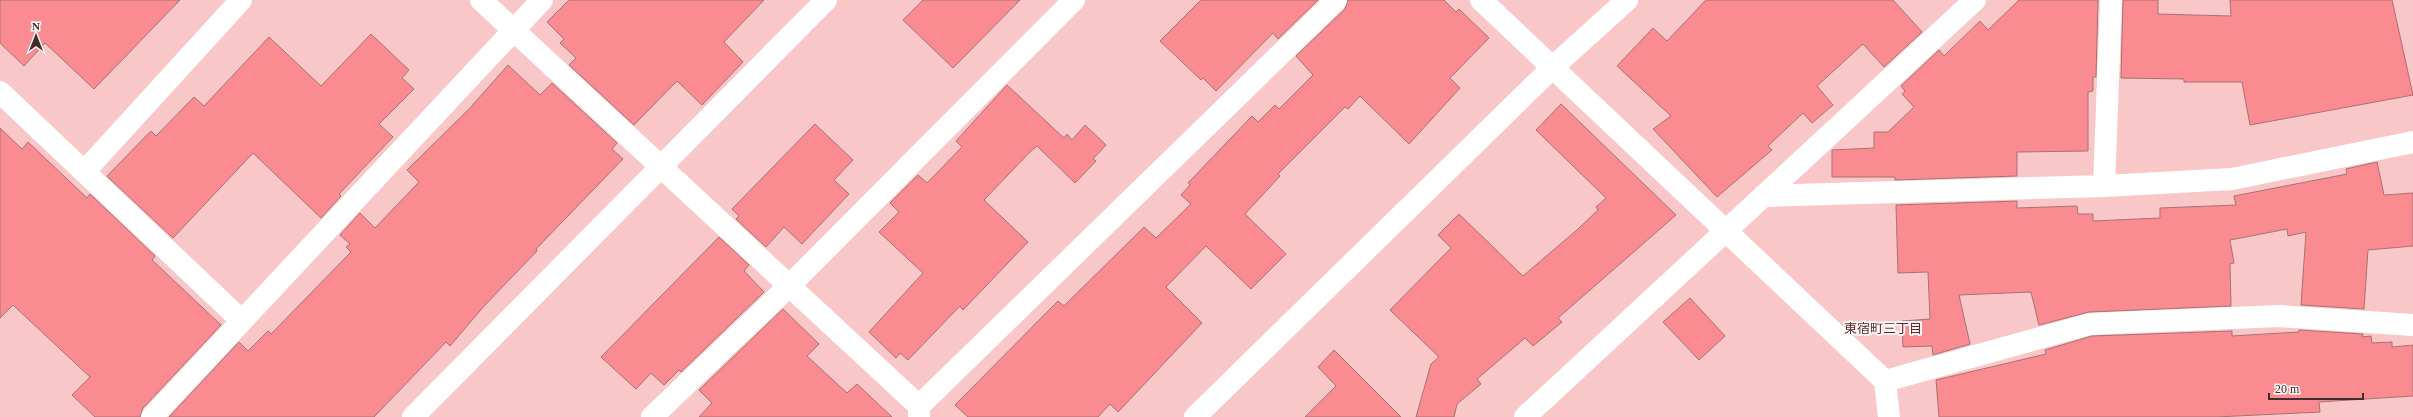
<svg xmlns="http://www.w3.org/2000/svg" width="2413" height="417" viewBox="0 0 2413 417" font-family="'Times New Roman','Noto Sans JP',serif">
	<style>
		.building { fill: #fa8c91; stroke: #a97172 }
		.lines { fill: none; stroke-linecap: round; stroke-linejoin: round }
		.minor { stroke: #fff; stroke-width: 22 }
		.tertiary { stroke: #fff; stroke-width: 22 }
		.labels { text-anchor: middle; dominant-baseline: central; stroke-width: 4; stroke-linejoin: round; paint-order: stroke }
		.neighbourhood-label { font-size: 13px; fill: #5e2d30; stroke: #fbf4f4 }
	</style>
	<rect width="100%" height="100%" fill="#f9c7c7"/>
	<path class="building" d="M0,0H180L94,89L45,43L24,66L0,43Z
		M569,0H764L724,42L743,62L702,105L677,81L634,125L569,65L576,58L560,43L564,39L547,22Z
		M923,0H1020L953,68L903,20Z
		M1201,0H1318L1278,39L1273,33L1216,91L1203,78L1201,80L1160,41Z
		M1348,0H1444L1456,12L1459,9L1489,38L1450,78L1460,88L1409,144L1360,96L1348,109L1345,107L1278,174L1280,176L1245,214L1286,254L1251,289L1206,246L1166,287L1202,323L1118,412L1110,404L1098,417H968L955,405L1058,301L1064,306L1144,227L1156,238L1191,204L1181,195L1190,185L1188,183L1252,116L1258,122L1275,105L1279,109L1313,75L1296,56L1345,9Z
		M1706,0H1893L1922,32L1884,67L1863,44L1817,86L1833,105L1812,123L1803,113L1768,146L1772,150L1717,197L1653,129L1671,116L1617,66L1653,28L1667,41Z
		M2019,0H2098L2096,77H2093V91L2088,92V151L2017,152V176L1895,180V177H1832V150L1874,148V132H1888L1914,107L1902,94L1905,91L1901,86L1939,50L1944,56L1980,21L1988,30Z
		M2123,0H2158V14L2231,16L2230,0H2392L2413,95L2250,125L2242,82H2184V79L2121,78Z
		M371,34L409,70L402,78L414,89L379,124L393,137L339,194L341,196L321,218L253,153L173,238L107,176L151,131L156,136L194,97L204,106L269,37L321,86Z
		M508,65L540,95L552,83L617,143L612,149L623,159L536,249L537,251L485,305L450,346L446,342L374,417H169L239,342L248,351L268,331L271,334L351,252L346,247L350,244L340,235L360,213L375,228L419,182L407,170L470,108Z
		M1007,85L1064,138L1067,134L1072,140L1085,125L1106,145L1093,159L1096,161L1075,183L1037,146L1030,152L984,200L1028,242L963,310L960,306L908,360L900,353L896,358L869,332L923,273L879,232L899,212L890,203L918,175L927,183L962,147L956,141Z
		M1561,104L1676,215L1558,318L1562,322L1533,346L1525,338L1477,379L1481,384L1457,404L1454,417H1416L1431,364L1439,357L1390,310L1451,248L1438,235L1459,214L1523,276L1578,229L1598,210L1596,207L1606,198L1536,130Z
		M815,124L853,160L834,180L849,194L802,244L784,227L766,247L736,219L739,216L732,209Z
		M0,128L22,149L28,142L87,198L90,194L155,256L152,260L221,325L143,408L140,417H95L72,395L90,377L13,305L0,318Z
		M2377,162L2384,195L2413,193V246L2368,250L2364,309L2301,305L2306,232L2288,236L2287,229L2230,240L2234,263L2230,264L2231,306L2089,312L2039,325L2031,292L1959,295L1970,344L1933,355L1932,346L1903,347L1902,321L1930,319L1928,272L1898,273L1896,205L2017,201V208L2077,206L2078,214H2093V221L2160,218V208L2236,205L2234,196L2347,174L2346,169Z
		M719,237L749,265L744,271L764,292L681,372L679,370L664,385L651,373L636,389L601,357Z
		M1690,298L1725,336L1699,360L1663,322Z
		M783,309L819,344L807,356L847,393L857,384L892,417H699L712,403L699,390Z
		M2299,330L2363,334L2362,337L2371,336L2372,343L2392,342V347L2413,345V396L2319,402L2320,412L2216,417H1939L1936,380L2046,354L2045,350L2092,336L2232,331V336L2299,332Z
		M1334,350L1401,417H1305L1336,386L1318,367Z"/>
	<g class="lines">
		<path class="minor" d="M481,0L919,406V417
			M1481,0L1885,381L1889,417
			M0,92L242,321
			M84,172L241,0
			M2104,186L2111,0
			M1763,196L2104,186L2232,179L2413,142
			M1885,381L2090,324L2279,316L2413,325
			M919,406L1336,0
			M152,417L542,0
			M413,417L826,0
			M652,417L789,286L1074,0
			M1525,417L1975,0"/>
		<path class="tertiary" d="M1195,417L1553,67L1627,0"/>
	</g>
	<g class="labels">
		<g class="neighbourhood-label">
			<text x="1883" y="328">東宿町三丁目</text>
		</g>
	</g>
	<g transform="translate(36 36)" stroke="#fbf4f4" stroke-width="3" paint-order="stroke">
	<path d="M0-3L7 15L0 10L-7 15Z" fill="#432b2b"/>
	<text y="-6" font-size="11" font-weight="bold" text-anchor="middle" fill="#432b2b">N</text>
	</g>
	<path d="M2269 393v6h94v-6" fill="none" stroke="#432b2b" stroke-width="2"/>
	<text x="2275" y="393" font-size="12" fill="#432b2b" stroke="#fbf4f4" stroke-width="3" paint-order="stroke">20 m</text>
</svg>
